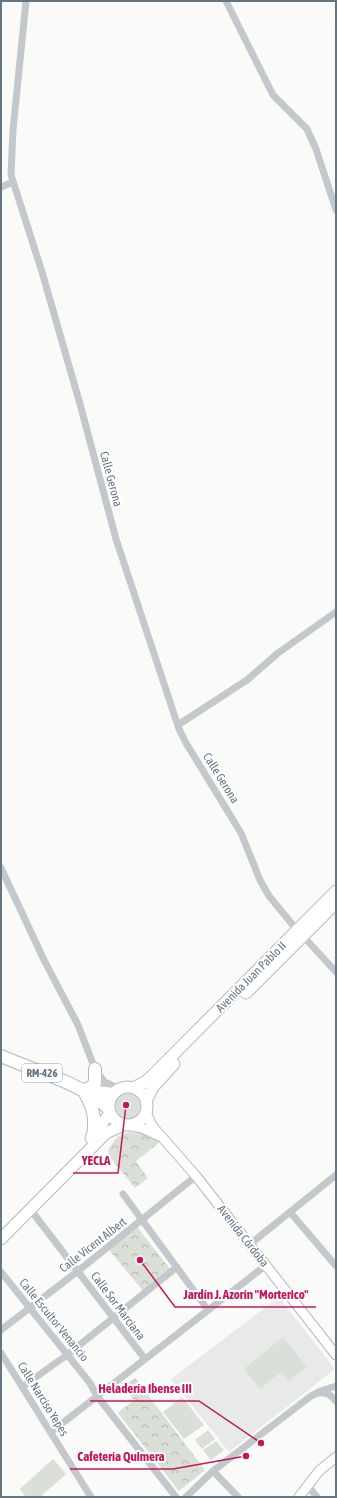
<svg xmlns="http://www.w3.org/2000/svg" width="337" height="1498" viewBox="0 0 337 1498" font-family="'Asap Condensed',sans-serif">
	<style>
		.built { fill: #e8e9e9 }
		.grass { fill: #dadfd7 }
		.park { fill: url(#park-crowns) }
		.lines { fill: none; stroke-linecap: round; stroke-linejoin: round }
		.secondary-casing { stroke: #b3babf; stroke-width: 11 }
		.primary-casing { stroke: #b5babe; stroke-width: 13 }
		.highway-casing { stroke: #b4b9bd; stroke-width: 14 }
		.street { stroke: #c3c8cc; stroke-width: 7 }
		.secondary { stroke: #fff; stroke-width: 9 }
		.primary { stroke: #fff; stroke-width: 11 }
		.highway { stroke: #fff; stroke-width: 12 }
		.labels { text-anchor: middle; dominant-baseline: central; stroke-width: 4; stroke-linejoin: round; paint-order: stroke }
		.shield { fill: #fff; stroke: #939fa8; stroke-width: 1 }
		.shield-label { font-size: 11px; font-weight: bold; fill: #657683 }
		.street-label { font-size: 12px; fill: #657683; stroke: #fff }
		.leader { fill: none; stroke: #c2185b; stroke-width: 1.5 }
		.callout-dot { fill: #c2185b; stroke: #fff; stroke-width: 1.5 }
		.callout-label { font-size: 13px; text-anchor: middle; font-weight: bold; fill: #c2185b; stroke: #fff; stroke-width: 4; stroke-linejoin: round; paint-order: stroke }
	</style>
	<defs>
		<pattern id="park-crowns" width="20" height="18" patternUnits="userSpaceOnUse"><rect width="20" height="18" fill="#dadfd7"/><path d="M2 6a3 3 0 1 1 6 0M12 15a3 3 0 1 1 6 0" fill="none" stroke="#b4b9b4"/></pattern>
	</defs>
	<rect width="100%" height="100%" fill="#fafaf8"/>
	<path class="built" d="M279,1297L335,1369L229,1452L171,1379Z"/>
	<path class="grass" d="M115 1106a13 13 0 1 1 26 0a13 13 0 1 1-26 0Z
		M283,1337L307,1367L289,1381L281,1372L260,1389L244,1369Z
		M182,1397L204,1425L184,1439L163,1412Z
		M208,1430L215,1439L202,1449L195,1440Z
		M216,1441L224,1450L211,1460L203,1450Z
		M53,1459L66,1474L40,1497H26L20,1489Z"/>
	<path class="park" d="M128,1132L145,1134L160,1142L136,1161L148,1178L135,1188L109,1156L108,1150L117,1137Z
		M137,1227L171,1270L144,1292L109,1250Z
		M135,1378L205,1470L179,1491L118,1413L134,1400L123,1386Z"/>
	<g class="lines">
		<g class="secondary-casing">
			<path id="secondary" d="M146,1111L150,1122L154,1128L196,1176L336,1355
				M128,1125L142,1128L159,1136
				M299,1497L319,1471L336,1457"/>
		</g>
		<g class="primary-casing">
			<path id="primary" d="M246,993L336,903
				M109 1106a19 19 0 1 1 38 0a19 19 0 1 1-38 0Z
				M133,1088L145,1082L152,1076L336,891
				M146,1101L153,1087L174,1064
				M91,1138L110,1113
				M1,1239L106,1133L123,1125"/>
		</g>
		<g class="highway-casing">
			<path id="highway" d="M1,1056C37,1072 79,1082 108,1108
				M83,1090L90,1088L95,1083V1069
				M84,1091C93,1107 96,1117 93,1136
				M90,1091L113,1094"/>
		</g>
		<path class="street" d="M26,1L13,130L11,175L42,272L80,404L116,539L179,729L186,743L241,833L260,880L269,896L297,930
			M226,1L273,95L307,129L316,149L336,210
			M1,187L13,182
			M178,725L247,680L278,653L336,612
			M1,868L44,960L78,1025L95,1069L113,1094
			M303,936L336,972
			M107,1083L119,1089
			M123,1194L208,1310
			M30,1209L145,1359
			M290,1212L336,1266
			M249,1245L336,1175
			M1,1272L90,1383L97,1396L176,1497
			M1,1330L78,1271L196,1176
			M1,1353L91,1497
			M22,1387L67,1355L177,1267
			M318,1392L336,1386
			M51,1432L265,1266
			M213,1471L238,1497
			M308,1486L317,1497
			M186,1497L213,1471L311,1396C321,1390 329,1392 336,1401"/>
		<use href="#secondary" class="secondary"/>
		<use href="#primary" class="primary"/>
		<use href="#highway" class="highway"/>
	</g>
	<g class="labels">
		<rect class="shield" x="22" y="1064" width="40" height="18" rx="3"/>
		<g class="shield-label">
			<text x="42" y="1073">RM-426</text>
		</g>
		<g class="street-label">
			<text transform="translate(111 479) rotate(75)">Calle Gerona</text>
			<text transform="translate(221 778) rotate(58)">Calle Gerona</text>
			<text transform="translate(251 977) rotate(-45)">Avenida Juan Pablo II</text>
			<text transform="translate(243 1236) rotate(52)">Avenida Córdoba</text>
			<text transform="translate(93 1245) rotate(-38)">Calle Vicent Albert</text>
			<text transform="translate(118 1306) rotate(53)">Calle Sor Marciana</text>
			<text transform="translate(54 1320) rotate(51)">Calle Escultor Venancio</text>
			<text transform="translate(43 1399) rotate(58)">Calle Narciso Yepes</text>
		</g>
	</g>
	<path class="leader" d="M126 1105L118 1173H73M140 1260L175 1307H316M261 1443L199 1401H90M246 1456L173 1469H70"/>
	<g class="callout-dot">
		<circle cx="126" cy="1105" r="4"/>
		<circle cx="140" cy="1260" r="4"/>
		<circle cx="261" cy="1443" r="4"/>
		<circle cx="246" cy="1456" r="4"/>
	</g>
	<g class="callout-label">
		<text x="96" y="1165">YECLA</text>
		<text x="246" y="1299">Jardín J. Azorín "Morterico"</text>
		<text x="145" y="1393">Heladería Ibense III</text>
		<text x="121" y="1461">Cafetería Quimera</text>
	</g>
	<rect width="337" height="1498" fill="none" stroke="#657683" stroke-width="4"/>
</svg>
